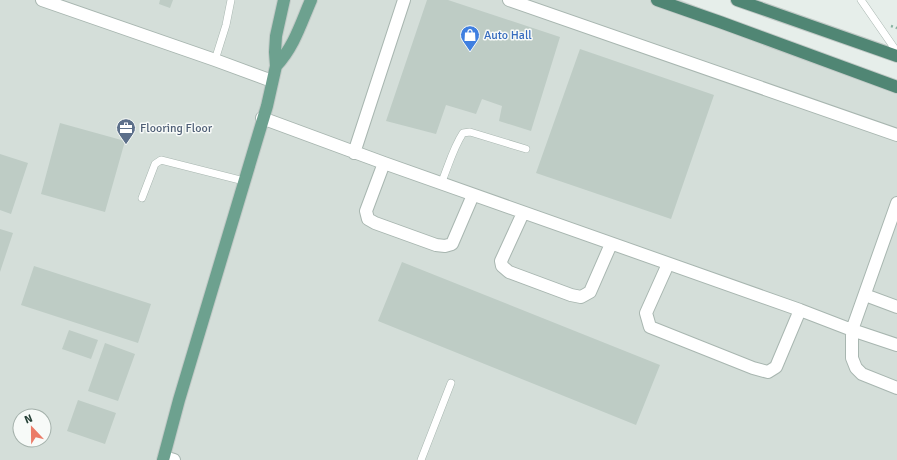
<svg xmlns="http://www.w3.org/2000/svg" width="897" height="460" viewBox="0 0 897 460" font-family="Signika,sans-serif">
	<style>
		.built { fill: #d4ded9; fill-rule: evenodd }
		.building { fill: #beccc5 }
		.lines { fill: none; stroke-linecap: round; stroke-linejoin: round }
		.service-casing { stroke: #a8b6b0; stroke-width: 8 }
		.minor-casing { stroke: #a8b6b0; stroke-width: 14 }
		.primary-casing { stroke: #c2cac7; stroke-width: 14 }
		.trunk-casing { stroke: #c2cac7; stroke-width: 14 }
		.path { stroke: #88b0a0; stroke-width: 2.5; stroke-dasharray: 2 3; stroke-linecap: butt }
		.service { stroke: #fff; stroke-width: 7 }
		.minor { stroke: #fff; stroke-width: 12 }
		.primary { stroke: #6da18f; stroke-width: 12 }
		.trunk { stroke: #508674; stroke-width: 12 }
		.labels { text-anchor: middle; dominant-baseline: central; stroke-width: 3; stroke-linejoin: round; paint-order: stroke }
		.shop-label { font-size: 12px; fill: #366cbe; stroke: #f7faf8; text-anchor: start }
		.service-label { font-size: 12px; fill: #4e5e75; stroke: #f7faf8; text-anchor: start }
	</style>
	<rect width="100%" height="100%" fill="#e6eeea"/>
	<path class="built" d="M0,0H681L897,87V460H0ZM20,416H44V440H20Z"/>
	<path class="building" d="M160,0H173L170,8L159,4Z
		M427,0H448L560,37L531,131L499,121L502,106L482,99L476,114L446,105L436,134L386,121Z
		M580,49L714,95L671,219L536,173Z
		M60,123L125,141L105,212L41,194Z
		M0,154L28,163L11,214L0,210Z
		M0,229L13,233L0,272Z
		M402,262L660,365L636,425L378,321Z
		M34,266L151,304L138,343L21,305Z
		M69,330L98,340L91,359L62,349Z
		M105,343L135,354L118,401L88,391Z
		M78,400L116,413L105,444L67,431Z"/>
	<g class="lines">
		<g class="service-casing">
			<path id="service" d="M861,0L897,52
				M215,60L226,25L231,0
				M441,184C448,167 453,148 463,133L470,132L526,149
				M142,198L155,164L161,160L244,181
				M421,460L451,383"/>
		</g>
		<g class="minor-casing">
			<path id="minor" d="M42,0L215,60L272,81
				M509,0L897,135
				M262,118L384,163L800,310L852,330L897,345
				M354,153L404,0
				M384,163L366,211L368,219L375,223L436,245L445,246L452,244L473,195
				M897,203L852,330V358L856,368L862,374L897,388
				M523,213L501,261L502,266L509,272L571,295L581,297L590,292L611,244
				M668,264L646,313L650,327L753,368L768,372L776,367L800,310
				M865,295L897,307
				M164,457L174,460"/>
		</g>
		<g class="primary-casing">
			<path id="primary" d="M276,66C294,47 301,23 311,0
				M163,460L179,400L267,106L276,66L275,52L276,36L284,0"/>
		</g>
		<g class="trunk-casing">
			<path id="trunk" d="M657,0L720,22L897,87
				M737,0L897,56"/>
		</g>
		<path class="path" d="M891,26L897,28"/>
		<use href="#service" class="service"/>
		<use href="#minor" class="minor"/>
		<use href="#primary" class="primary"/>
		<use href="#trunk" class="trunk"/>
	</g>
	<defs>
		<g id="shop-pin" transform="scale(1)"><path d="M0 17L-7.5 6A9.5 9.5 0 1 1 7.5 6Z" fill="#3f7fe0" stroke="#f7faf8"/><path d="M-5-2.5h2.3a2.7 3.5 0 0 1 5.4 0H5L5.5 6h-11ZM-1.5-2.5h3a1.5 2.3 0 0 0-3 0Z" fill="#fff"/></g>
		<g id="office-pin" transform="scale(1)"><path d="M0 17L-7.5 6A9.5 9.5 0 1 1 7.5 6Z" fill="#5c6f8a" stroke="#f7faf8"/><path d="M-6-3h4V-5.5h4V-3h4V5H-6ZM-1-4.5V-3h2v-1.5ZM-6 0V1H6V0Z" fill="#fff"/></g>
	</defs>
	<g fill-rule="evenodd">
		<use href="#shop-pin" x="470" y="35"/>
		<use href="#office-pin" x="126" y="128"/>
	</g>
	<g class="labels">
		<g class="shop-label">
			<text x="484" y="35">Auto Hall</text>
		</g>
		<g class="service-label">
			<text x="140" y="128">Flooring Floor</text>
		</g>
	</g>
	<g transform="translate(32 428) rotate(338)"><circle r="19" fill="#f7faf8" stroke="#a3b0aa"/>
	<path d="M0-3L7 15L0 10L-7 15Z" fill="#eb7b67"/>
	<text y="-6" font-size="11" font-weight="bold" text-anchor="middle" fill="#254036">N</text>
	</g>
</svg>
